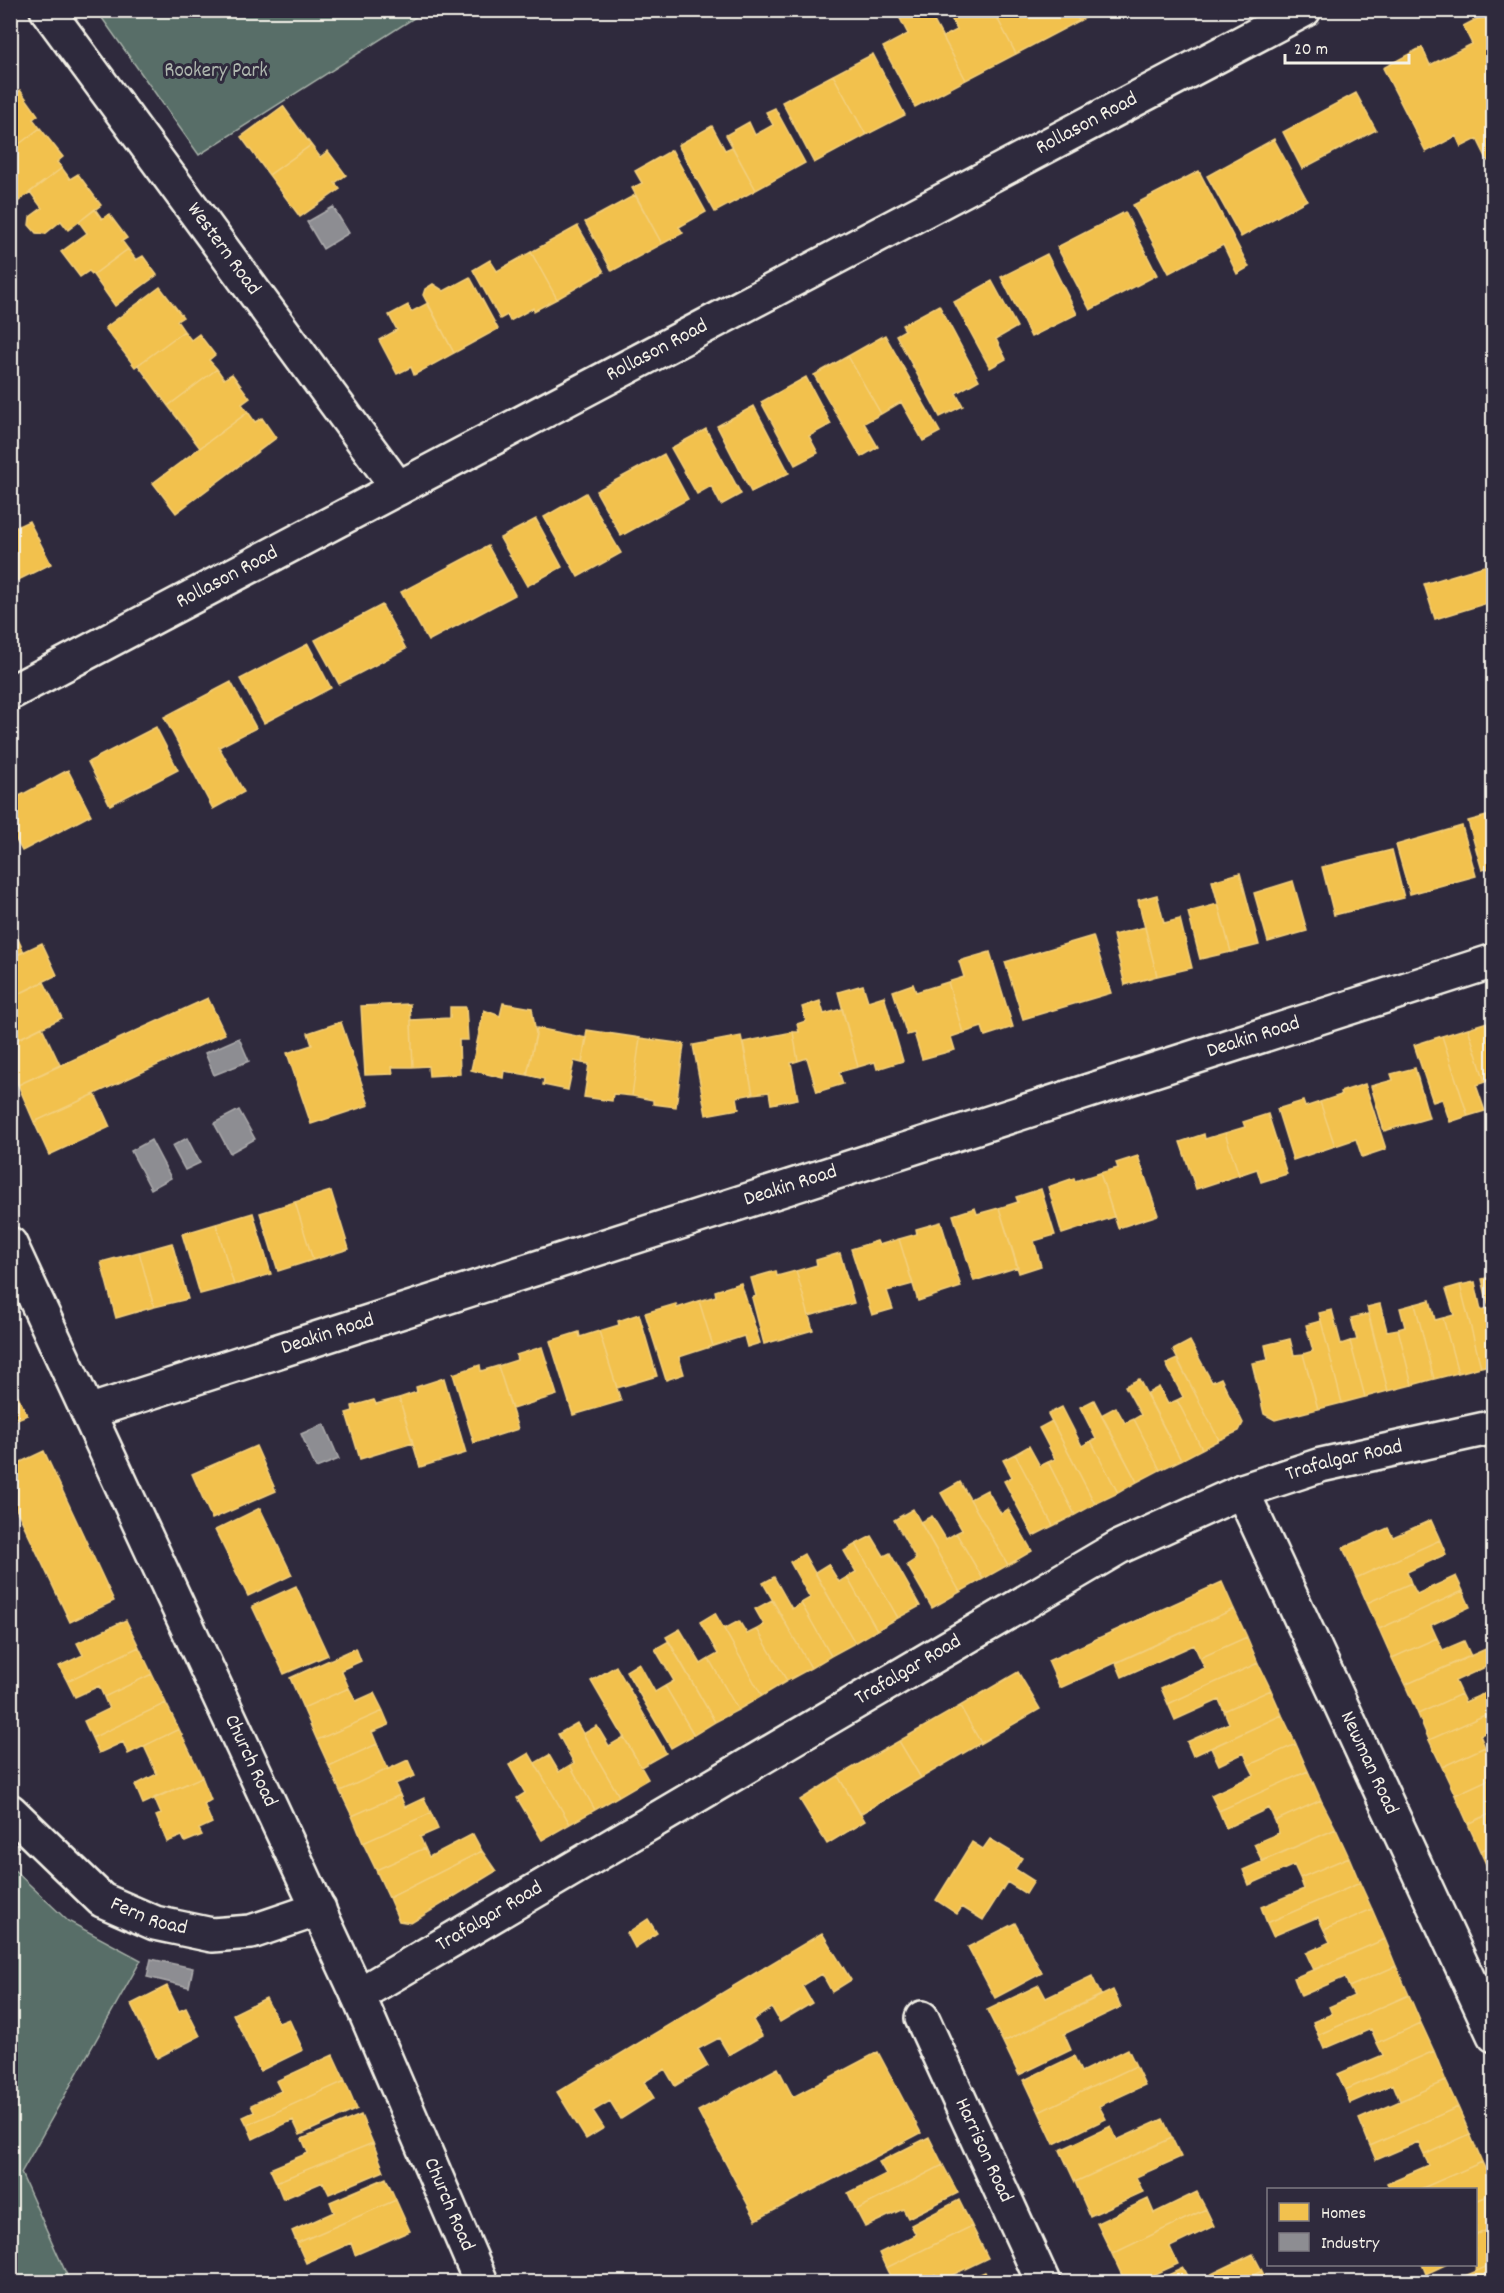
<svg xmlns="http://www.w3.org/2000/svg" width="1504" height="2293" viewBox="0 0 1504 2293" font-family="Dekko,sans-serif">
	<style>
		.green { fill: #596e67; stroke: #a6b0a8; stroke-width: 1.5 }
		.homes { fill: #f2c14e; stroke: #f3cf7c; stroke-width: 1.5 }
		.industry { fill: #8d8d92; stroke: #acabac; stroke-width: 1.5 }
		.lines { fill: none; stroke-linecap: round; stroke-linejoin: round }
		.minor-casing { stroke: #f4f1e8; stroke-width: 38 }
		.minor { stroke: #2f2a3d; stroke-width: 33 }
		.labels { text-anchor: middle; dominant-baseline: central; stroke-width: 6; stroke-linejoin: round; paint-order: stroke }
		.park-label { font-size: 21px; fill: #aeb6ae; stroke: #2f2a3d }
		.street-label { font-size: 21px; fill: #f4f1e8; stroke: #2f2a3d }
	</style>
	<rect width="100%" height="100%" fill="#2f2a3d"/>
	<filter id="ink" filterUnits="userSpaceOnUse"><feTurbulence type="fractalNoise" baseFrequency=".0167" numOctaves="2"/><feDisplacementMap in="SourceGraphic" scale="12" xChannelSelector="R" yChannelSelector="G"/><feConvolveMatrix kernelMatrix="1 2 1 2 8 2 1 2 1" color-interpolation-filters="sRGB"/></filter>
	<g filter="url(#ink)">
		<path class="green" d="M97,11H425L199,155Z
			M11,1867L68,1921L141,1960L21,2173L70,2282H11Z"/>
		<path class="homes" d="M928,10L966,80L915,107L883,47L908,34L896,11Z
			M947,10H993L1016,54L966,80L943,37L957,30Z
			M993,10H1073L1079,21L1016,54Z
			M1073,10H1099L1079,21Z
			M1494,10V159L1488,161L1477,139L1461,147L1456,136L1426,152L1383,68L1422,47L1430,65L1472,44L1463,26Z
			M873,54L905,115L866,135L833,75Z
			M833,75L866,135L814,163L782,102Z
			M20,90L38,115L33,119L40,128L10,151V93L12,96Z
			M1356,93L1376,130L1302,169L1283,132Z
			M283,106L311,145L269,175L241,137Z
			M775,108L805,163L756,190L726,135L749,122L755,135L773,125L766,112Z
			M712,126L725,150L732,147L756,190L715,212L678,145Z
			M40,128L63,157L57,162L62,168L11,207L10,151Z
			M1274,139L1307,200L1241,237L1207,176Z
			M311,145L320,157L328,151L346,175L335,183L340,189L300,217L269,175Z
			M672,150L706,212L679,227L683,233L662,244L632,188L642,183L635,171Z
			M62,168L70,179L78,174L101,205L68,230L61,221L45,234L36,233L29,225L30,217L42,208L30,192Z
			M1199,171L1249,267L1237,274L1223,245L1169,273L1133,205Z
			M635,195L662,244L612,271L585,222Z
			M95,209L102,219L109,214L127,238L122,241L128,249L93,275L89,271L80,277L61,252L87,233L79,222Z
			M1125,212L1157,275L1090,310L1057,247Z
			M578,226L604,272L557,299L531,252Z
			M128,249L136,260L143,256L157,275L115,306L93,275Z
			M531,252L557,299L534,311L533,308L510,321L507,315L500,319L473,270L490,260L497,271Z
			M1047,254L1077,314L1031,337L1001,277Z
			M470,277L498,329L454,353L423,295L425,289L433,284L444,291Z
			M992,281L1017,327L996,339L1006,359L990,368L954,302Z
			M160,287L183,317L177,321L184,331L135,367L105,328Z
			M428,303L454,353L414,375L411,367L397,374L379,340L397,330L389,315L408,305L411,312Z
			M939,305L979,380L956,393L963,406L940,417L896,335L905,330L902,325Z
			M184,331L191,340L199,334L215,355L209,360L217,369L168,406L138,365Z
			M885,335L940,432L923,441L901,402L881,414L848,356Z
			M848,356L881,414L864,423L878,447L861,457L814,375Z
			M217,369L224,379L232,374L250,398L242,404L248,412L200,448L168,406Z
			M806,377L831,424L809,436L818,453L795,465L761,402Z
			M754,406L789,473L751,492L717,426Z
			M248,412L255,422L262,418L276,438L176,513L153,483Z
			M706,429L741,494L721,505L711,486L697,494L671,448Z
			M664,454L688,499L621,536L596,491Z
			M586,493L621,553L578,577L544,517Z
			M536,519L562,567L527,586L500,538Z
			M29,521L51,564L10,584V530Z
			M488,546L515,595L428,641L401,592Z
			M1494,563V601L1435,619L1424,584Z
			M382,605L406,649L339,684L315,640Z
			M308,644L331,688L264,723L240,679Z
			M231,682L256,728L219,747L244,792L213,809L164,717Z
			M156,727L178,770L110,805L88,762Z
			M68,770L91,815L22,851L10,829V801Z
			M1494,814V867L1482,870L1468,821Z
			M1462,826L1476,876L1410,894L1396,845Z
			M1392,850L1404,898L1334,915L1322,867Z
			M1240,873L1259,945L1231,952L1212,881Z
			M1293,881L1307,931L1268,942L1254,893Z
			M1157,895L1164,923L1180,919L1192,968L1157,976L1138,900Z
			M1218,904L1231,952L1200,959L1188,912Z
			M10,922L24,952L10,958Z
			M1145,927L1157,976L1125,985L1113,935Z
			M1093,936L1111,993L1023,1019L1005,962Z
			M42,943L57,975L10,998V958Z
			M990,952L1013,1027L985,1036L982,1027L963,1033L948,982L964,977L959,961Z
			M44,982L62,1018L10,1043V998Z
			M948,982L963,1033L951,1037L955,1050L922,1059L914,1033L907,1035L893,991L913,984L916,992Z
			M863,985L868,1001L884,996L903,1061L877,1069L875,1062L858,1067L838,992Z
			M208,998L225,1034L34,1122L18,1085Z
			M820,1001L824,1014L842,1009L858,1067L839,1072L843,1084L817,1092L807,1058L798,1061L793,1032H799L797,1024L806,1021L802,1007Z
			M503,1003L532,1008L536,1035L527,1075L504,1071L503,1078L471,1070L484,1010L500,1016Z
			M410,1004L413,1067H392L393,1074L365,1075L361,1006Z
			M450,1007H466L468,1040H459L460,1074L429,1076L428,1066L413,1067L411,1020L450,1018Z
			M1494,1020V1079L1485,1082L1468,1028Z
			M341,1022L369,1105L311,1124L287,1053L312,1045L308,1033Z
			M42,1027L60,1065L18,1085L10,1068V1043Z
			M537,1028L587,1038L582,1063L574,1061L568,1090L543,1085L544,1079L527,1075Z
			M1468,1028L1485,1082L1476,1085L1485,1111L1468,1116L1442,1036Z
			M587,1030L640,1038L632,1096L613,1094L612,1101L584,1097L589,1064L582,1063Z
			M793,1032L798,1061L791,1063L798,1099L771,1104L769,1092L753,1094L743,1042Z
			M741,1036L753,1094L737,1097L739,1109L706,1115L693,1045Z
			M1442,1036L1468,1116L1450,1122L1442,1099L1433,1102L1414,1045Z
			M640,1038L684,1044L676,1107L653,1104V1100L632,1096Z
			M1415,1068L1429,1118L1384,1131L1371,1086L1393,1080L1391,1074Z
			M1365,1084L1386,1149L1362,1157L1356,1139L1335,1146L1320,1102L1341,1095L1340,1092Z
			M95,1094L110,1127L49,1155L34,1122Z
			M1303,1101L1305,1107L1320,1102L1335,1146L1293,1160L1277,1109Z
			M1268,1114L1287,1174L1261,1182L1257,1169L1239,1175L1225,1133L1245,1127L1243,1122Z
			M1225,1133L1239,1175L1196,1189L1180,1142L1204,1134L1205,1139Z
			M1138,1156L1158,1215L1118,1228L1100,1173L1118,1168L1116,1163Z
			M1100,1173L1114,1217L1062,1234L1048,1187L1074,1178L1075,1181Z
			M1041,1189L1055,1235L1034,1241L1041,1266L1019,1273L999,1208L1018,1202L1016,1197Z
			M331,1191L349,1249L313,1260L295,1202Z
			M295,1202L313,1260L278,1271L260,1213Z
			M975,1208L977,1214L999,1208L1018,1267L974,1281L953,1215Z
			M253,1213L271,1274L234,1285L216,1224Z
			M941,1222L961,1287L918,1301L899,1239L917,1234L916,1229Z
			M216,1224L234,1285L200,1294L182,1234Z
			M899,1239L913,1284L887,1291L893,1309L872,1315L851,1249L877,1241L879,1245Z
			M172,1243L188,1299L154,1307L139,1252Z
			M139,1252L154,1307L116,1318L101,1262Z
			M840,1253L854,1303L809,1316L796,1271L817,1265L816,1260Z
			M776,1271L777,1276L796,1271L813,1330L764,1344L752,1298L756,1296L751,1278Z
			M1494,1276V1329L1482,1279Z
			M1475,1282L1481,1310L1489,1308L1494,1329V1364L1481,1367L1460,1285Z
			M741,1283L760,1343L747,1347L744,1336L713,1346L699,1301L716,1296L715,1291Z
			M1460,1285L1481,1367L1458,1373L1443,1318L1454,1315L1446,1289Z
			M1430,1300L1435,1320L1443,1318L1458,1373L1434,1379L1415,1304Z
			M699,1301L713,1346L679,1357L684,1374L666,1380L645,1313L676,1304L677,1308Z
			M1380,1304L1387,1331L1398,1329L1412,1385L1388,1391L1367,1307Z
			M1415,1304L1434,1379L1412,1385L1398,1329L1405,1327L1400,1308Z
			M1332,1310L1341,1344L1350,1341L1365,1397L1342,1403L1319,1313Z
			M639,1314L657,1376L617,1388L599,1331L619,1325L618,1321Z
			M1368,1314L1388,1391L1365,1397L1350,1341L1357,1340L1351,1318Z
			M1321,1321L1342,1403L1318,1409L1303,1354L1313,1351L1306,1325Z
			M599,1331L621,1401L573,1415L550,1341L579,1332L580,1337Z
			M1290,1339L1294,1355L1303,1354L1318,1409L1275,1420L1264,1414L1252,1363L1268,1360L1265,1345Z
			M1190,1341L1212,1382L1221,1378L1243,1423L1239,1431L1219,1440L1173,1350Z
			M542,1347L557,1395L512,1409L498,1366L517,1360L516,1355Z
			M1177,1359L1219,1440L1202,1449L1177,1400L1183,1397L1166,1364Z
			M480,1365L481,1371L498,1366L518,1429L474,1443L453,1374Z
			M444,1378L466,1453L420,1467L399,1398L417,1392L416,1387Z
			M10,1379L27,1415L10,1422Z
			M1139,1379L1181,1460L1160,1470L1134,1419L1141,1415L1125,1386Z
			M1159,1387L1168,1404L1177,1400L1202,1449L1181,1460L1146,1394Z
			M399,1398L413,1443L360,1459L346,1413L353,1411L352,1406L374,1400L376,1404Z
			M1094,1400L1137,1482L1118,1493L1091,1441L1096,1439L1080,1407Z
			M1062,1407L1082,1446L1091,1441L1118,1493L1095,1504L1048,1414Z
			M1116,1407L1125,1423L1134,1419L1160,1470L1137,1482L1101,1415Z
			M1052,1421L1095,1504L1075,1515L1048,1462L1055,1459L1039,1428Z
			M256,1446L276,1491L212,1519L192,1474Z
			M1029,1446L1040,1466L1048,1462L1075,1515L1053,1526L1015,1454Z
			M44,1451L114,1601L70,1622L10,1496V1467Z
			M1015,1454L1053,1526L1033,1536L1004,1481L1012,1477L1003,1460Z
			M960,1482L1008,1565L983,1579L956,1533L962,1530L941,1493Z
			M987,1490L1001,1514L1008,1509L1032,1551L1008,1565L970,1499Z
			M260,1508L292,1575L248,1596L215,1530Z
			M913,1509L960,1592L932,1608L907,1565L916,1559L894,1520Z
			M932,1516L946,1539L956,1533L983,1579L960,1592L920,1522Z
			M1431,1520L1440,1540L1356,1578L1343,1548L1388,1528L1393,1537Z
			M872,1536L884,1556L890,1553L920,1606L898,1618L856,1544Z
			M1440,1540L1446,1554L1407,1572L1411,1583L1367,1603L1356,1578Z
			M856,1544L898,1618L877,1630L847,1577L856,1572L844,1551Z
			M804,1554L855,1643L831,1656L801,1603L810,1598L790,1562Z
			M828,1564L839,1582L847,1577L877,1630L855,1643L815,1572Z
			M1456,1576L1463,1591L1379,1629L1367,1603L1411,1583L1417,1594Z
			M774,1577L792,1609L801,1603L831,1656L811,1668L763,1583Z
			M1222,1582L1234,1609L1060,1688L1048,1661Z
			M296,1586L328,1655L284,1674L252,1606Z
			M1463,1591L1470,1607L1431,1625L1437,1638L1392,1658L1379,1629Z
			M772,1600L811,1668L787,1681L757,1629L764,1625L755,1609Z
			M1234,1609L1247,1637L1200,1658L1194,1645L1122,1677L1116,1663Z
			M715,1613L762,1696L738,1710L709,1659L718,1654L700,1622Z
			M126,1620L139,1647L67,1681L59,1666L83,1655L77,1643Z
			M739,1621L747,1634L757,1629L787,1681L762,1696L724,1629Z
			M680,1629L701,1664L709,1659L738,1710L715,1722L666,1637Z
			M1247,1637L1258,1663L1168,1704L1161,1688L1205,1668L1200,1658Z
			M1437,1638L1443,1650L1464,1641L1471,1656L1405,1685L1392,1658Z
			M669,1641L715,1722L694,1735L665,1686L674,1681L655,1649Z
			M139,1647L152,1674L104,1697L99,1686L75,1697L67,1681Z
			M356,1648L361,1661L341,1670L349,1688L303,1708L290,1678Z
			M1488,1648L1494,1663L1455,1681L1461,1694L1418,1714L1405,1685Z
			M639,1663L655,1692L665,1686L694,1735L671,1748L626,1671Z
			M1258,1663L1271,1690L1224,1711L1219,1700L1175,1720L1168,1704Z
			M616,1666L666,1753L641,1767L591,1681Z
			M1018,1672L1040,1709L981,1743L960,1706Z
			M152,1674L166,1703L92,1738L84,1721L109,1709L104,1697Z
			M349,1688L356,1701L374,1693L383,1711L317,1740L303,1708Z
			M1271,1690L1282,1715L1193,1756L1187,1742L1229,1723L1224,1711Z
			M1490,1691L1494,1700V1711L1429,1740L1418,1714L1461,1694L1465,1702Z
			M166,1703L179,1729L128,1754L123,1742L99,1753L92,1738Z
			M960,1706L981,1743L921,1778L899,1741Z
			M383,1711L389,1725L372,1732L377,1744L329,1766L317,1740Z
			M1494,1711V1729L1480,1735L1485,1747L1442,1767L1429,1740Z
			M1282,1715L1296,1744L1249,1765L1244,1753L1219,1765L1211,1748Z
			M577,1723L619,1796L595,1810L570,1765L574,1763L558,1734Z
			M597,1726L609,1746L624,1737L648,1779L619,1796L583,1734Z
			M179,1729L202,1777L143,1804L135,1785L157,1774L144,1746Z
			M899,1741L921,1778L860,1814L838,1776Z
			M377,1744L388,1769L340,1791L329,1766Z
			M1296,1744L1308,1771L1219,1811L1211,1795L1254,1775L1249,1765Z
			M1485,1747L1490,1758L1494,1757V1777L1455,1795L1442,1767Z
			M529,1753L570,1824L542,1840L517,1798L525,1793L509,1765Z
			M549,1755L559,1772L570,1765L595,1810L570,1824L535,1763Z
			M408,1760L415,1776L395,1784L400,1795L352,1816L340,1791Z
			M1308,1771L1321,1800L1275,1821L1269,1808L1226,1828L1219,1811Z
			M838,1776L865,1821L827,1844L800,1800Z
			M202,1777L211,1800L204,1804L212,1823L199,1829L202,1835L185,1842L182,1836L167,1842L156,1816L161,1814L154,1798Z
			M1494,1777V1812L1468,1824L1455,1795Z
			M400,1795L405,1807L424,1798L431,1813L363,1843L352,1816Z
			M1321,1800L1336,1829L1262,1861L1254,1844L1279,1833L1275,1821Z
			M1494,1812V1845L1480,1851L1468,1824Z
			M431,1813L438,1829L420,1837L425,1848L376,1870L363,1843Z
			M1336,1829L1349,1857L1300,1878L1294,1865L1249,1885L1243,1870Z
			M473,1834L482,1851L389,1898L376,1870L425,1848L429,1857Z
			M990,1839L1022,1858L1015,1869L1034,1881L1026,1894L1007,1882L983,1920L962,1907L957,1914L936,1900L972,1842L983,1849Z
			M1494,1845V1877H1492L1480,1851Z
			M482,1851L496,1871L411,1923L399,1921L389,1898Z
			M1349,1857L1360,1883L1267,1923L1261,1907L1304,1889L1300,1878Z
			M1360,1883L1372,1909L1324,1930L1318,1917L1273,1936L1267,1923Z
			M1372,1909L1385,1939L1314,1970L1306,1953L1330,1942L1324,1930Z
			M648,1919L657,1933L635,1948L627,1933Z
			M1015,1923L1042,1973L995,1998L968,1947Z
			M822,1933L851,1980L832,1992L822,1974L802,1986L812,2003L780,2022L772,2008L753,2020L762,2036L729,2055L719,2038L698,2049L708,2066L675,2086L665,2069L644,2082L654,2098L621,2119L610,2101L593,2111L604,2128L586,2139L557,2092Z
			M1385,1939L1396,1966L1349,1987L1345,1977L1301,1996L1294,1978Z
			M1396,1966L1409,1995L1318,2035L1313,2022L1332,2014L1329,2007L1354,1996L1349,1987Z
			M1092,1976L1101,1995L1003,2042L987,2010L1039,1985L1046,1998Z
			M167,1986L179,2011L186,2008L200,2036L157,2058L131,2004Z
			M1113,1990L1121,2007L1064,2034L1071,2050L1019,2075L1003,2042Z
			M1409,1995L1421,2023L1377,2043L1371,2029L1324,2049L1318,2035Z
			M266,1998L279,2023L289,2019L303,2050L260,2071L233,2014Z
			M1421,2023L1434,2051L1345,2090L1338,2074L1383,2055L1377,2043Z
			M1128,2049L1136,2066L1039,2112L1024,2080L1074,2056L1081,2072Z
			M1434,2051L1446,2081L1400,2101L1393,2084L1350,2103L1345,2090Z
			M878,2052L921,2133L756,2220L698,2111L778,2068L793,2097Z
			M333,2055L345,2081L247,2125L243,2117L254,2112L251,2105L281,2091L276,2081Z
			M1136,2066L1145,2085L1099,2106L1106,2119L1054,2144L1039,2112Z
			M345,2081L357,2109L300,2135L293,2120L253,2139L247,2125Z
			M1446,2081L1458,2107L1370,2146L1359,2119Z
			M1458,2107L1470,2134L1424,2155L1418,2142L1376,2160L1370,2146Z
			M361,2115L373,2143L276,2182L270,2169L308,2153L302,2139Z
			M1163,2119L1172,2138L1075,2182L1060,2150L1111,2126L1117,2140Z
			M1470,2134L1482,2162L1418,2190H1390L1387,2183L1429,2165L1424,2155Z
			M929,2137L943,2165L856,2210L848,2193L886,2174L879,2162Z
			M1172,2138L1181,2157L1136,2177L1143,2192L1090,2216L1075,2182Z
			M373,2143L384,2171L329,2194L323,2182L283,2199L276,2182Z
			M1482,2162L1494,2187V2193L1476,2201V2190H1418Z
			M943,2165L958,2193L908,2218L903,2209L865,2227L856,2210Z
			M386,2178L396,2200L297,2243L292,2231L334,2212L330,2202Z
			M1197,2192L1206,2209L1112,2254L1097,2223L1148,2199L1154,2213Z
			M1494,2193V2227L1476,2235V2201Z
			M396,2200L410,2231L355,2255L351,2243L306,2263L297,2243Z
			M959,2200L972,2226L886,2268L879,2253L916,2235L911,2225Z
			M1206,2209L1214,2226L1170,2247L1178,2264L1138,2282H1125L1112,2254Z
			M972,2226L988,2258L938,2282L935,2274L918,2282H893L886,2268Z
			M1494,2227V2263L1477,2271L1474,2264L1476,2235Z
			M1253,2254L1262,2271L1239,2282H1195Z
			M1494,2263V2282H1451L1477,2271Z
			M1422,2264H1447L1426,2274Z
			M1183,2268L1190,2282H1154Z
			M1262,2271L1268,2282H1239Z
			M985,2272L990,2282H962Z"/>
		<path class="industry" d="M333,207L349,233L323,249L307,222Z
			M239,1038L249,1061L214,1075L205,1053Z
			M239,1110L255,1139L230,1153L214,1123Z
			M187,1138L200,1163L185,1170L172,1146Z
			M151,1140L171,1178L151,1189L131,1151Z
			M324,1424L339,1459L316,1468L301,1434Z
			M151,1959L193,1968L189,1987L147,1977Z"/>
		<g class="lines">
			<g class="minor-casing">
				<g id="minor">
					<path id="s1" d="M47,10L398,488"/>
					<path id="s2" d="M10,693L1304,10"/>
					<path id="s3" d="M10,1244L358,1995L481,2282"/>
					<path id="s4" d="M88,1412L1494,961"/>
					<path id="s5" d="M1242,1491L1494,2035"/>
					<path id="s6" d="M10,1811L102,1900L155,1923L212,1935L251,1932L319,1909"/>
					<path id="s7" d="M358,1995L1119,1547L1242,1491L1321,1465L1494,1427"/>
					<path id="s8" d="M922,2018L1043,2282"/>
				</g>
			</g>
			<use href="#minor" class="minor"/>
		</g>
	</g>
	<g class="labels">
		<g class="park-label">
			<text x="216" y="72">Rookery Park</text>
		</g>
		<g class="street-label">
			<text stroke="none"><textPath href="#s2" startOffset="1218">Rollason Road</textPath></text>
			<text stroke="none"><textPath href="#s1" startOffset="297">Western Road</textPath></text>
			<text stroke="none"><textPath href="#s2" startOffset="732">Rollason Road</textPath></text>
			<text stroke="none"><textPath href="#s2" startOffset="246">Rollason Road</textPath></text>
			<text stroke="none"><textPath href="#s4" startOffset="1224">Deakin Road</textPath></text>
			<text stroke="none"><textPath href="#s4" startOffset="738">Deakin Road</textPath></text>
			<text stroke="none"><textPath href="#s4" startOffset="252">Deakin Road</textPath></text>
			<text stroke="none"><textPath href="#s7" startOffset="1125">Trafalgar Road</textPath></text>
			<text stroke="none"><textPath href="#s7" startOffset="639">Trafalgar Road</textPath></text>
			<text stroke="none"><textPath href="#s3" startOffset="570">Church Road</textPath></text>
			<text stroke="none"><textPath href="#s5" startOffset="300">Newman Road</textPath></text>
			<text stroke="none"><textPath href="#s6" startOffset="178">Fern Road</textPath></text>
			<text stroke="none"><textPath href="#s7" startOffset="153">Trafalgar Road</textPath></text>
			<text stroke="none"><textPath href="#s8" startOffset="146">Harrison Road</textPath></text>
			<text stroke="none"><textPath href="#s3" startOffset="1056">Church Road</textPath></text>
		</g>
	</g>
	<rect width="1504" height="2293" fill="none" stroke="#2f2a3d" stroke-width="36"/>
	<rect x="18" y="18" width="1468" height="2257" fill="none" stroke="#f4f1e8" stroke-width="2" filter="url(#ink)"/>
	<rect x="1267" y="2188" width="210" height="78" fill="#2f2a3d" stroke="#7e7a81" stroke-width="1.5"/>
	<rect x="1279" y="2203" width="30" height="18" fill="#f2c14e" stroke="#7e7a81" stroke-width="1.5"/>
	<text x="1321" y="2218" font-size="18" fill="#f4f1e8">Homes</text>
	<rect x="1279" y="2233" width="30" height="18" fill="#8d8d92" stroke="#7e7a81" stroke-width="1.5"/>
	<text x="1321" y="2248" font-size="18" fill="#f4f1e8">Industry</text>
	<path d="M1285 54v9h124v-9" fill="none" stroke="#f4f1e8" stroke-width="3"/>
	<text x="1294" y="54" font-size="18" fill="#f4f1e8" stroke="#2f2a3d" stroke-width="4.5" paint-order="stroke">20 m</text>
</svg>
